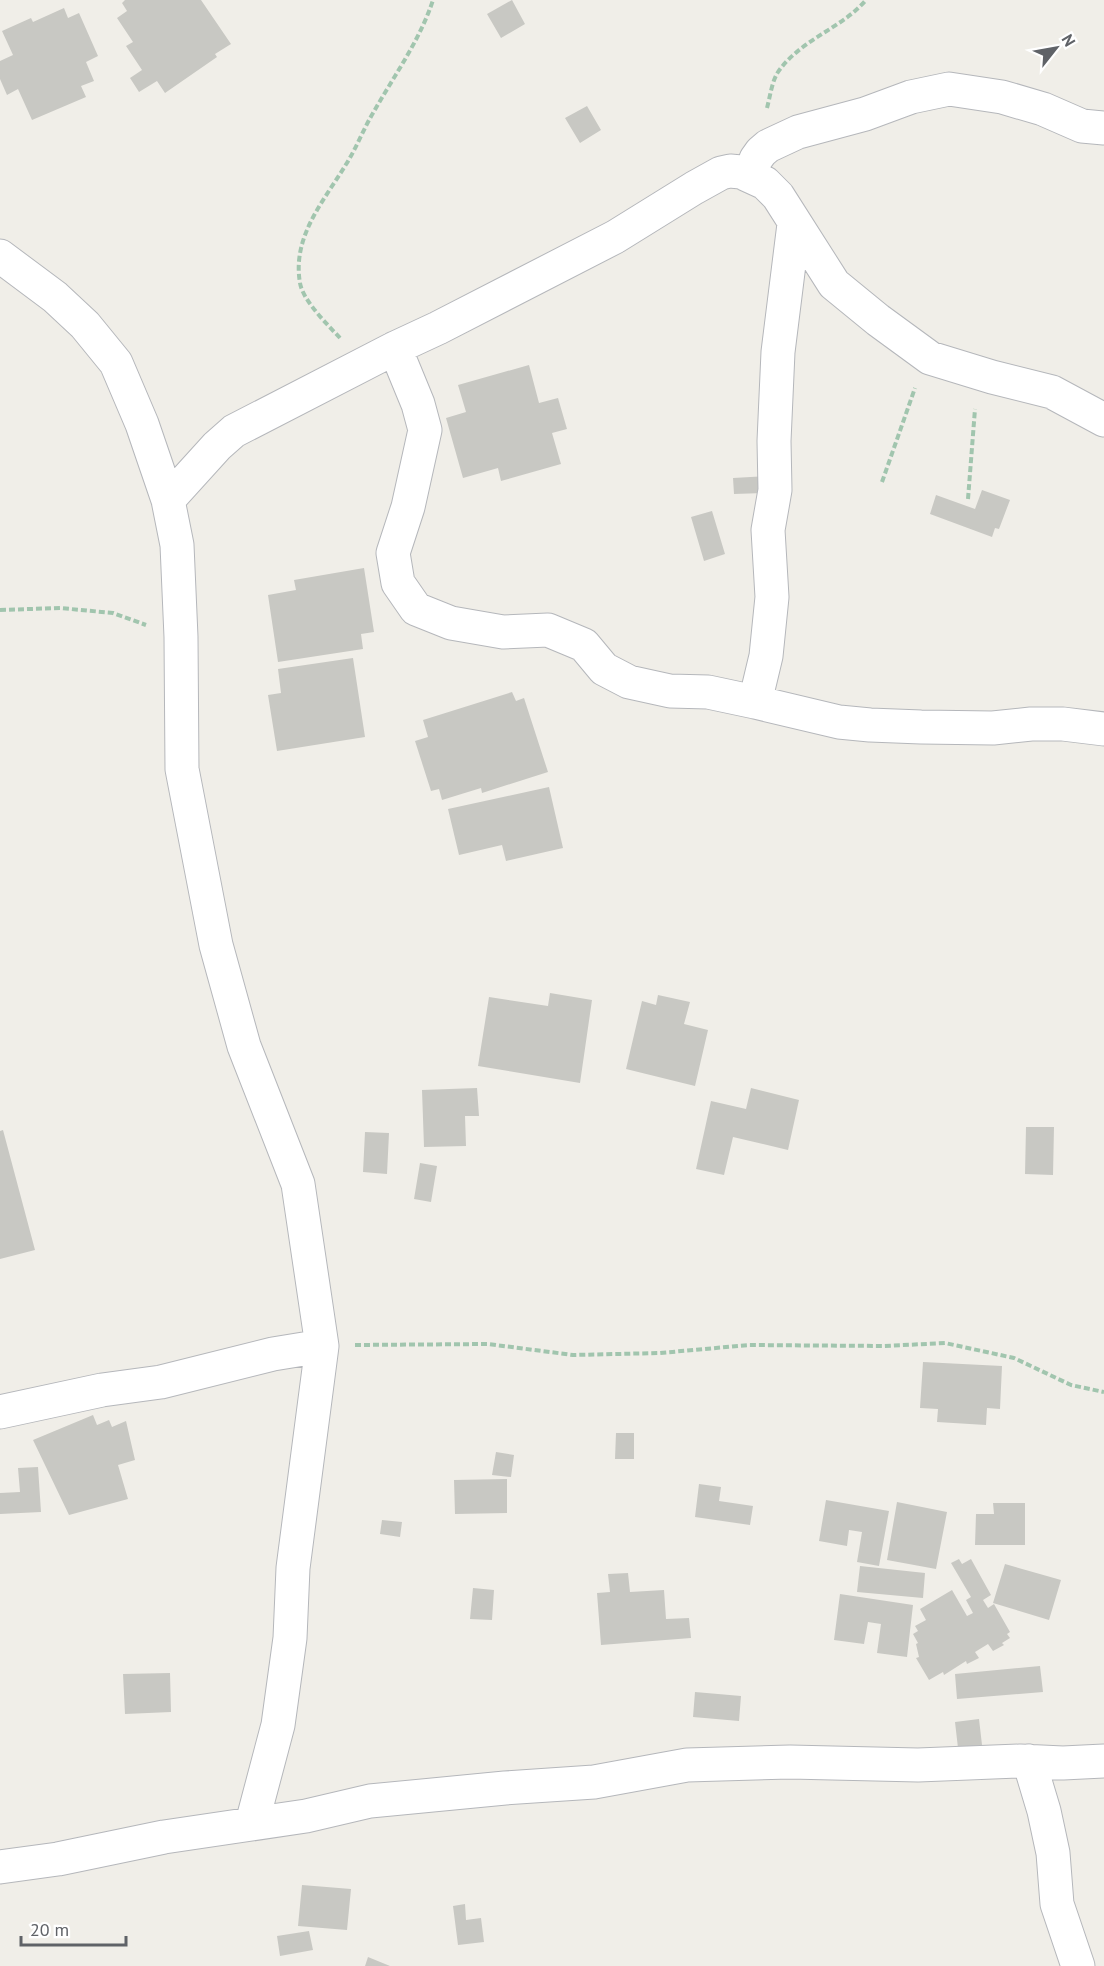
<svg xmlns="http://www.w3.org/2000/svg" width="1104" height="1966" viewBox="0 0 1104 1966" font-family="'PT Sans',sans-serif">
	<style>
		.building { fill: #c8c8c3 }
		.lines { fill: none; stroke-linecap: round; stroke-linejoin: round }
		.minor-casing { stroke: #b5b7bb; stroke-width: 35 }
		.path { stroke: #a1c5ae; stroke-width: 4; stroke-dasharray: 6 3; stroke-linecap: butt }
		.minor { stroke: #fff; stroke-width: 33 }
	</style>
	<rect width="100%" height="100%" fill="#f0eee8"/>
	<path class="building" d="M125,0H201L231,44L215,54L217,57L165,93L157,81L139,92L130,78L142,70L126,46L133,42L117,18L127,11L122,3Z
		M512,0L525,24L501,38L487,14Z
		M64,8L68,18L79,13L98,56L86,62L94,81L81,86L86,97L32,120L18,89L7,95L0,79V61L13,55L2,31L31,18L33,22Z
		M587,106L601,130L580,143L565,118Z
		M529,365L539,403L558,398L567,429L552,433L561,464L501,481L498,468L463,478L446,418L466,412L458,385Z
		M767,476L768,493L734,494L733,478Z
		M982,490L1010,500L999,529L995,528L992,537L930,514L936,495L975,509Z
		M712,511L725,554L704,561L691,517Z
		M364,568L374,632L361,634L363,649L278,662L268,595L296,590L294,580Z
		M353,658L365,737L277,751L268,695L281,693L278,669Z
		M512,692L516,701L524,698L548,772L482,793L481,788L442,800L439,789L431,791L415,741L428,737L423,720Z
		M549,787L563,848L506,861L502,845L459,855L448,809Z
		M550,993L592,1000L580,1083L478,1066L489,997L548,1006Z
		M658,995L690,1002L684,1024L708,1030L695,1086L626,1069L642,1001L656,1005Z
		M477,1088L479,1116H465L466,1146L424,1147L422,1090Z
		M751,1088L799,1100L788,1150L733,1137L724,1175L696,1169L711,1101L746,1109Z
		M1026,1127H1054L1053,1175L1025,1174Z
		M3,1130L35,1250L0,1259V1131Z
		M365,1132L389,1133L387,1174L363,1172Z
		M420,1163L437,1166L431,1202L414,1199Z
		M923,1362L1002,1366L1000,1409L987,1408L986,1425L937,1422L938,1409L920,1408Z
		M93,1415L97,1425L109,1420L112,1427L126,1421L135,1460L118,1465L128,1499L69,1515L33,1440Z
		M616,1433H634V1459H615Z
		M496,1452L514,1455L511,1477L492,1475Z
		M38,1467L41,1512L0,1514V1493L20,1492L18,1468Z
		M507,1479V1513L455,1514L454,1480Z
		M699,1484L721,1487L719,1501L753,1506L750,1525L695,1517Z
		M826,1500L889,1511L879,1566L857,1562L862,1532L849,1530L847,1546L819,1541Z
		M897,1502L947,1512L936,1569L887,1560Z
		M993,1503H1025V1545H975L976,1514H994Z
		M382,1520L402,1522L400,1537L380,1534Z
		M959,1559L962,1564L971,1559L991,1595L983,1600L988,1608L994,1604L1010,1632L1007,1634L1010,1638L1002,1643L1004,1645L993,1651L988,1644L975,1652L979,1658L967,1664L966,1661L944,1675L943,1672L929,1680L916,1658L919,1657L916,1644L918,1643L913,1634L918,1631L915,1626L926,1620L920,1609L952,1590L967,1616L973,1613L966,1600L971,1597L951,1563Z
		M1005,1564L1061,1580L1049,1620L993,1603Z
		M860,1566L925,1573L923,1598L857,1592Z
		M628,1573L630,1592L664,1590L666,1619L689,1618L691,1638L601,1645L597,1593L610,1592L608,1574Z
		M473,1588L494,1590L492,1620L470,1619Z
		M840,1594L913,1605L907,1657L877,1653L881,1624L868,1622L864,1644L834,1640Z
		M1040,1666L1043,1692L957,1699L955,1674Z
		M170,1673L171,1712L125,1714L123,1674Z
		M695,1692L741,1696L739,1721L693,1717Z
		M979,1719L982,1745L958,1748L955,1722Z
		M302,1885L351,1889L347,1930L298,1926Z
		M465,1904L466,1920L481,1918L484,1942L458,1945L453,1906Z
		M309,1931L313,1950L280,1956L277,1936Z
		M368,1957L390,1966H365Z"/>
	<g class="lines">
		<g class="minor-casing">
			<path id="minor" d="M751,176L756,159L761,152L768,146L798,132L865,114L911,97L949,89L1002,97L1043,109L1082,126L1104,128
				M794,224L778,352L774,441L775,490L768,530L772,597L766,656L755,702L839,722L870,725L921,727L993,728L1031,724H1063L1104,729
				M0,256L55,297L85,325L116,363L142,424L168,500L177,545L181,637L182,769L216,945L244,1046L298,1184L322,1346L293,1568L290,1638L278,1725L252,1823
				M395,348L418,404L425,430L408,507L393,553L398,583L416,609L451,623L503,632L548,630L584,645L604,669L629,682L670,691L708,692L755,702
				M168,500L217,446L234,431L395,348L438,328L615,237L694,188L721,173L730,171L741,172L765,183L778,196L834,284L878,320L930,358L992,377L1052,392L1104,420
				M0,1412L102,1390L161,1382L273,1354L322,1346
				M1029,1761L1044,1811L1053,1853L1057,1904L1078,1966
				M0,1867L58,1859L164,1837L306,1816L370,1801L505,1788L594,1782L687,1765L790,1762L918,1765L1020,1761L1063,1763L1104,1761"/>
		</g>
		<path class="path" d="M767,108C770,97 772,81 778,72C801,39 841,29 866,0
			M340,338C328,325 303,301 300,283C292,237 323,202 345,166C356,149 363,130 373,113C394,76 420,40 433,0
			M882,482L915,388
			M968,499L975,409
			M0,610L60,608L113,613L146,625
			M355,1345L488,1344L573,1355L660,1353L749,1345L884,1346L945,1343L1014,1358L1071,1385L1104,1392"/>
		<use href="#minor" class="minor"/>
	</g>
	<g transform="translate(1056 48) rotate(59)" stroke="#ffffff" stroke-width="4.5" paint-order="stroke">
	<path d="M0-4.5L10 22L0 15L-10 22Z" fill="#5f6267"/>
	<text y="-9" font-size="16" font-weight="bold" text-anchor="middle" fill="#5f6267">N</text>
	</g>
	<path d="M21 1936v9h105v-9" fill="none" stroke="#5f6267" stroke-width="3"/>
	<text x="30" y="1936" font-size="18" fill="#5f6267" stroke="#ffffff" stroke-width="4.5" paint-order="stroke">20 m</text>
</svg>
